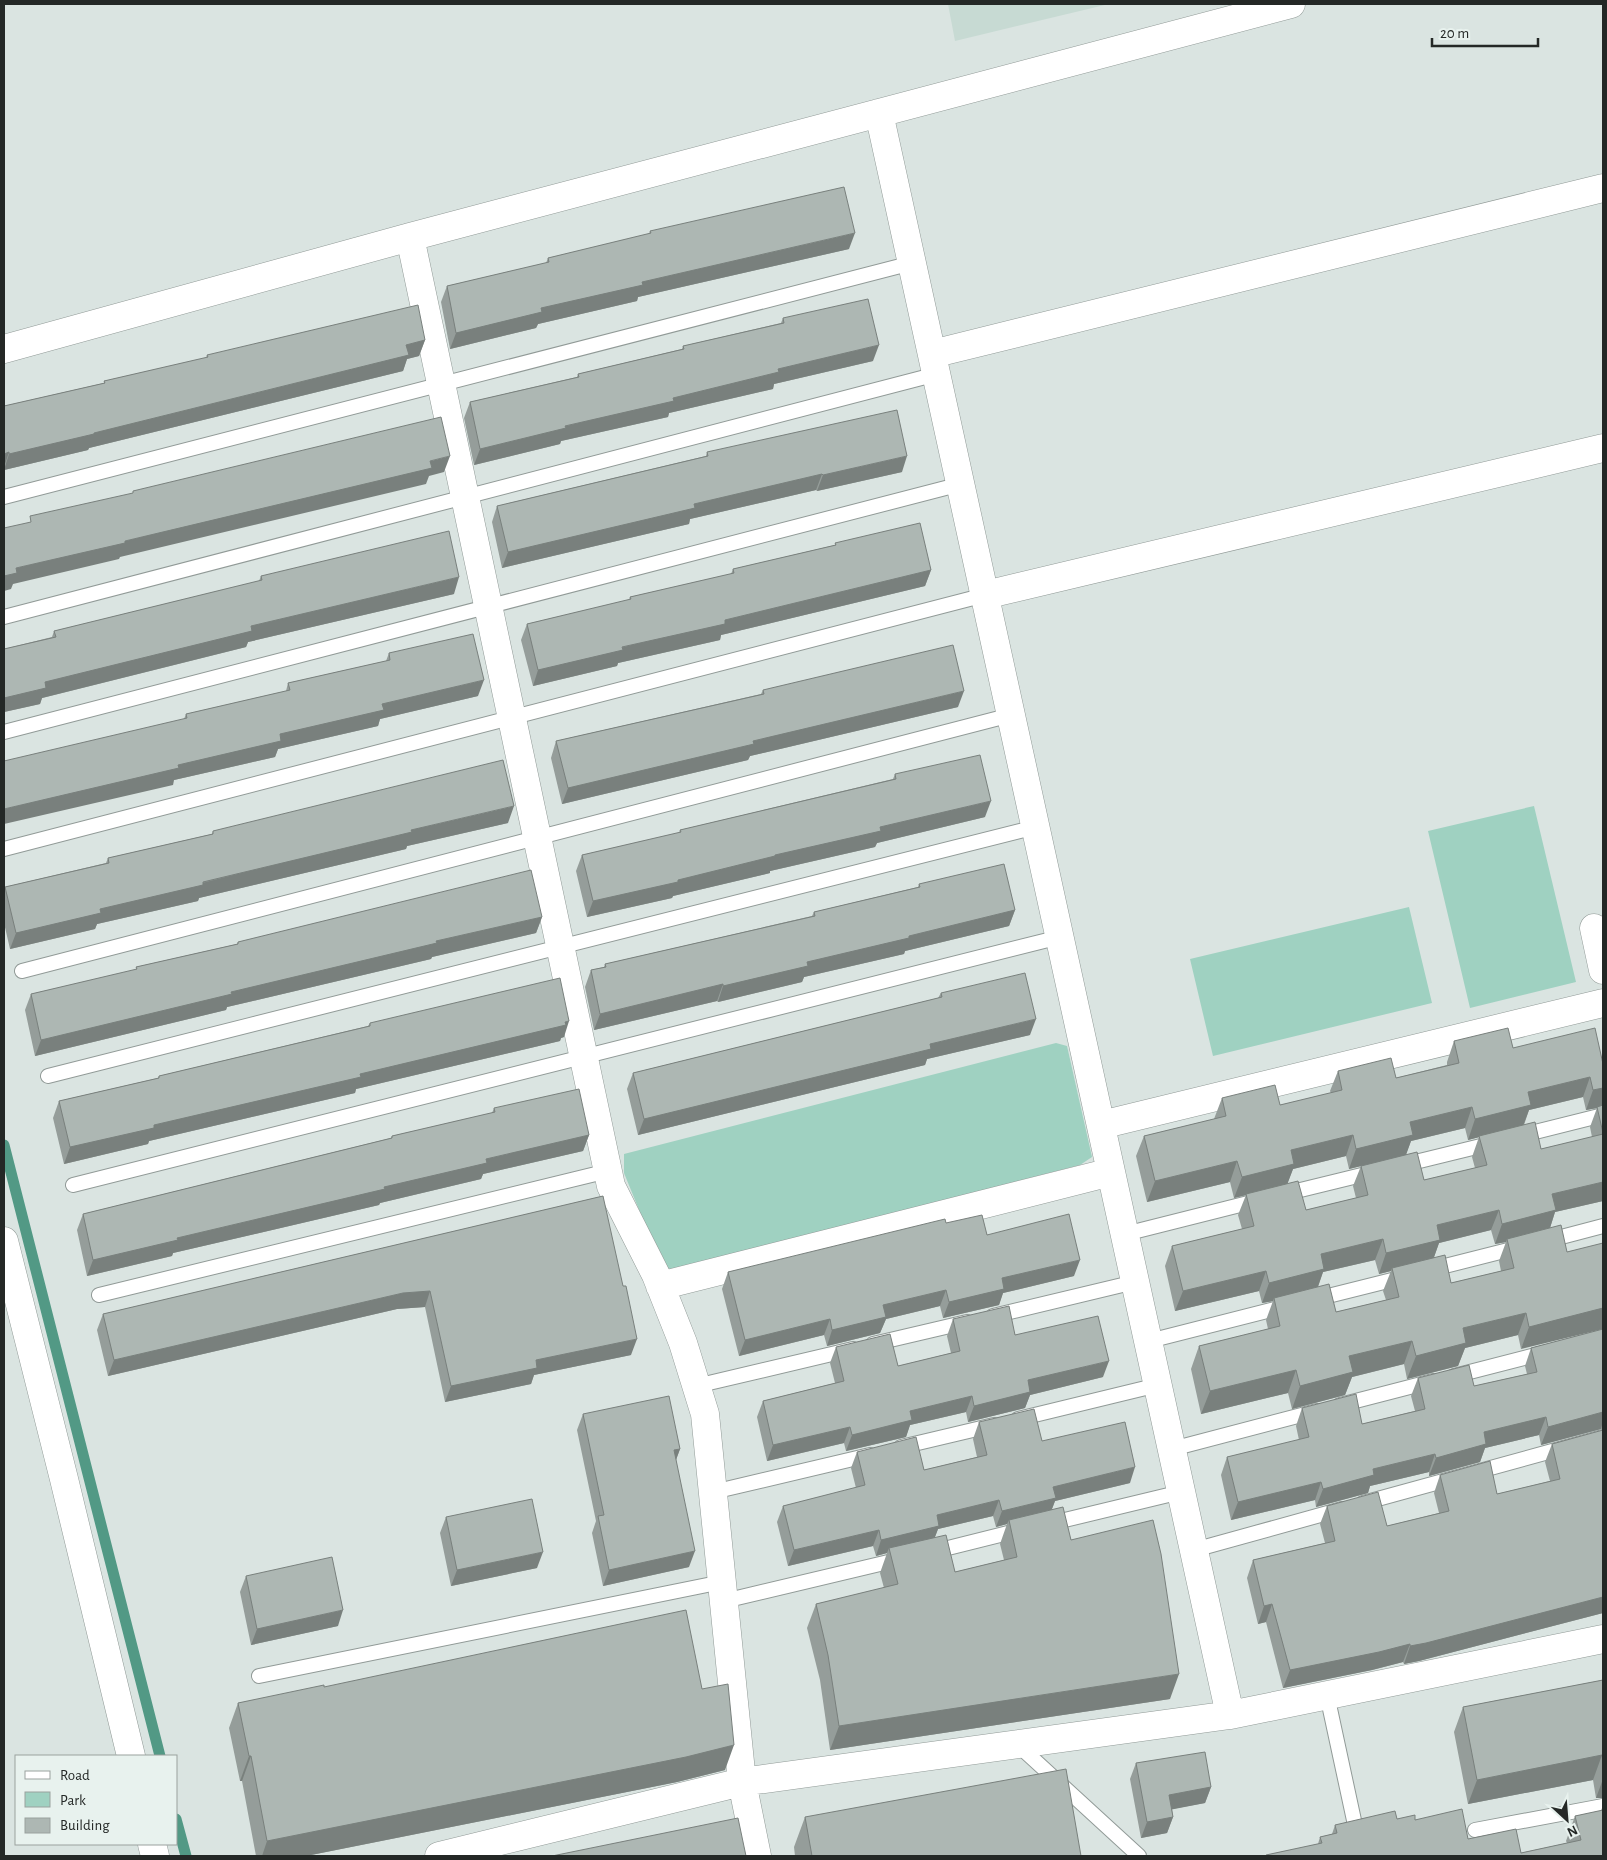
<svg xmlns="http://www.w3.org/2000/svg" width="1607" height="1860" viewBox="0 0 1607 1860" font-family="'Alegreya Sans',sans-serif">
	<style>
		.built { fill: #c7dad3 }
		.green { fill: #9fd1c1 }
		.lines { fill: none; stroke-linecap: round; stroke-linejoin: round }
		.stream { stroke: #529985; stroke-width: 11 }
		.lane-casing { stroke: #919a97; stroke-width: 16 }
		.street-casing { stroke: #919a97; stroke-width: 29 }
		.lane { stroke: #fff; stroke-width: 14 }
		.street { stroke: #fff; stroke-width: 28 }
		.wall { fill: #959d9a; fill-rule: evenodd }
		.shaded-wall { fill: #79807d }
		.building { fill: #adb7b3; stroke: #79807d }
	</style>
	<rect width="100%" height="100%" fill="#dae4e1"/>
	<path class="built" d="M948,4H1109L955,41Z"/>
	<path class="green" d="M1534,806L1576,982L1470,1008L1428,831Z
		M1409,907L1432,1003L1213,1056L1190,959Z
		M1056,1043L1067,1046L1092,1157L1080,1165L673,1270L662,1266L624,1173V1154Z"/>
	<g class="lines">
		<path class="stream" d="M4,1145L160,1756
			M176,1819L186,1856"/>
		<g class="lane-casing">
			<path id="lane" d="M4,497L912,263
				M4,617L937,374
				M4,732L961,484
				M4,849L985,595
				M22,971L1011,715
				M48,1076L1036,827
				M1519,1136L1603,1115
				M1403,1165L1493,1143
				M73,1185L1060,937
				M1284,1194L1374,1172
				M1125,1234L1260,1200
				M1546,1241L1603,1226
				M1429,1270L1520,1247
				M99,1295L608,1171
				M1316,1299L1404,1277
				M993,1316L1135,1282
				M1149,1341L1287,1306
				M873,1344L967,1322
				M1454,1376L1547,1352
				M696,1386L853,1349
				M1340,1405L1433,1381
				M1018,1419L1158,1385
				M901,1447L994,1425
				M1172,1449L1317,1411
				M713,1492L870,1455
				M1363,1503L1603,1437
				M1048,1524L1181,1492
				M1194,1550L1342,1509
				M932,1552L1020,1530
				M724,1601L901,1559
				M259,1676L722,1582
				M1327,1695L1355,1825
				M1018,1745L1139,1856
				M1475,1830L1603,1806"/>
		</g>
		<g class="street-casing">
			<path id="street" d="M879,113L1230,1715
				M410,237L611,1186L656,1275L683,1343L705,1414L742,1782L757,1856
				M4,349L410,237L1291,4
				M932,354L1603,188
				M985,595L1603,448
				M1594,928L1603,970
				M1101,1125L1603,1003
				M4,1241L64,1479L131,1756
				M660,1286L1111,1172
				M152,1844L155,1856
				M439,1856L742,1782L1230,1715L1603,1639"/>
		</g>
		<use href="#lane" class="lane"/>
		<use href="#street" class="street"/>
	</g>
	<path class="wall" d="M650,231L849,249L638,297L637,301L538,324L536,328L450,349L441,302L447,286L546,263L548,258L649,234Z
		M783,318L873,361L774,384L773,389L669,413L668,417L561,441L560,444L474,465L464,418L470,402L577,377L578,374L682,349L683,346L781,323Z
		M425,340L419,356L407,359L403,371L89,448L88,450L4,470V406L104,383V381L206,358L207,355Z
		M707,452L902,472L817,491L816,490L690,519L689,524L502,568L492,522L497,506L706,456Z
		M835,543L931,570L925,586L721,635L720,640L618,663L617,666L533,686L521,640L527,624L629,600L630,597L731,574L733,569L835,545Z
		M261,576L454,594L248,642L246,647L42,698L40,704L4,712V649L52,637L54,631L259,581Z
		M389,653L478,696L380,719L378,726L278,749L275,757L174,780L173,785L184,719L186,714L286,691L288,683L386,661Z
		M763,690L958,707L750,756L748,760L562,804L551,758L556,741L761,694Z
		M895,774L985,817L877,843L875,847L770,871V873L673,896L672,898L587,917L576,871L582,855L679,833L680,830L893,779Z
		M508,823L407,846L406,849L199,898L198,901L97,924L95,929L10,949L4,923V890L5,887L106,863L108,858L212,834L213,831Z
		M919,884L1015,910L1009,926L905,951L904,954L804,977L802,982L718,1002L717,1001L594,1030L585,987L591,970L604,967L605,964L812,916L814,912L918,887Z
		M542,917L536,933L432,957L431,959L227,1007L226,1010L35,1056L25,1010L31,994L136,970V967L237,944L238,942Z
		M941,993L1030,1035L927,1059L925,1065L638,1135L627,1089L633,1073L938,998Z
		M370,1023L564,1037L561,1038L560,1041L356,1089L355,1093L149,1141L148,1144L64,1164L53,1118L59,1101L158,1078L159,1076L368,1026Z
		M1454,1041L1513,1048L1603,1064V1201L1555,1212L1550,1228L1567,1252L1521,1349L1518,1335L1465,1348L1458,1366L1407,1379L1404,1364L1352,1377L1345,1395L1292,1409L1288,1393L1201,1414L1191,1369L1199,1346L1268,1329L1266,1320L1273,1301L1262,1303L1259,1291L1175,1311L1165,1266L1172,1246L1242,1229L1238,1215L1246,1195L1234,1198L1230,1182L1147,1202L1136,1156L1144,1136L1214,1119L1222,1098L1280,1105L1331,1093L1330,1091L1338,1071L1396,1078L1447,1065V1062ZM1583,1097L1586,1110L1597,1108L1590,1127L1592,1137L1541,1149L1524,1125L1529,1110ZM1465,1128L1468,1140L1479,1137L1472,1157L1475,1168L1424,1180L1406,1154L1411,1141ZM1346,1156L1349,1169L1361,1166L1353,1186L1356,1198L1306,1210L1287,1184L1293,1169ZM1491,1230L1495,1244L1506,1242L1499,1261L1501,1271L1451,1283L1434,1257L1439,1243ZM1375,1260L1379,1274L1391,1271L1383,1291L1386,1300L1336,1312L1318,1287L1323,1272Z
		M494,1108L589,1135L583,1151L483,1174L481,1179L380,1203L379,1205L173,1253L172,1256L87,1276L77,1230L83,1214L391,1138L392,1136L492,1113Z
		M603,1196L631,1355L534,1375L531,1384L445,1402L425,1307L397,1309L108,1376L97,1330L103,1314Z
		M946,1223L987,1235L1074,1276L1003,1293L999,1305L943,1318L940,1306L886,1319L880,1333L827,1346L824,1335L739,1356L722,1289L728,1272Z
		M953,1319L1015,1335L1103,1377L1030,1395L1025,1408L968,1422L966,1412L910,1425L906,1437L846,1451L844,1443L767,1461L757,1417L763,1401L835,1383L830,1363L836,1347L898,1366L951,1353L947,1336Z
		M1603,1329V1429H1601L1541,1445L1539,1435L1485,1448L1480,1462L1429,1476V1472L1370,1486L1368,1493L1316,1507L1315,1500L1231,1520L1221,1475L1227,1457L1299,1440L1296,1426L1302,1408L1362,1424L1415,1411L1411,1396L1418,1378L1474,1386L1527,1374L1525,1366L1531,1348Z
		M583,1414L680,1449L676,1460L689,1567L603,1586L592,1533L596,1521L577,1430Z
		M979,1422L1042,1441L1130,1483L1055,1501L1052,1509L1170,1699L830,1750L820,1680L807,1628L816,1604L884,1588L880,1573L887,1553L876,1556L873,1546L788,1566L777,1522L783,1506L856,1488L851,1468L857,1452L924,1470L977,1457L973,1439ZM993,1516L996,1527L1007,1524L1000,1544L1004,1560L955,1572L935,1537L938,1529Z
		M1603,1430V1613L1419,1661L1404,1664L1403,1662L1372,1670L1283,1688L1266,1622L1258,1624L1247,1578L1253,1560L1325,1543L1320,1524L1327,1506L1387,1526L1439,1513L1434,1493L1440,1475L1497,1494L1550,1481L1545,1462L1552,1444Z
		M446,1517L537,1568L451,1586L440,1533Z
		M246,1576L338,1626L251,1645L240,1592Z
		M1603,1680V1798H1596L1593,1780L1468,1804L1454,1732L1463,1707Z
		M324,1687L702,1689L725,1770L677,1782L306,1856H256L242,1781H240L229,1728L238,1703Z
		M1136,1763L1211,1787L1205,1803L1172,1809L1173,1817L1167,1833L1141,1838L1130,1779Z
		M1603,1805V1856H1266V1855L1318,1844L1320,1837L1332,1834L1335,1825L1397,1819L1415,1820L1468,1839L1521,1853L1567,1843L1566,1841L1575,1816L1601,1811Z
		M805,1817L1081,1856H795L794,1847Z"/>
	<path class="shaded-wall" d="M855,233L849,249L638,297L637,301L538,324L536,328L450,349L456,333L541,308L642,282Z
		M425,340L419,356L407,359L403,371L89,448L88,450L4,470L9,454L94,433L406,345Z
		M879,345L873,361L774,384L773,389L669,413L668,417L561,441L560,444L474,465L480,449L673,398L778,369Z
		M9,452L4,467V454Z
		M450,456L444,472L429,476L426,484L120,557L119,559L13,584L11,589L4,591V576L16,568L125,541Z
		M907,456L902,472L817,491L823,475Z
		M822,474L816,490L690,519L689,524L502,568L508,552L694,504Z
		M931,570L925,586L721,635L720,640L618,663L617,666L533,686L538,670L725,620Z
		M459,577L454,594L248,642L246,647L42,698L40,704L4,712V698L45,682L251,626Z
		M484,680L478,696L380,719L378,726L278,749L275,757L174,780L173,785L4,824V809L178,765L280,734L382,704Z
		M964,691L958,707L750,756L748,760L562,804L568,788L753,741Z
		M991,801L985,817L877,843L875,847L770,871V873L673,896L672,898L587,917L593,901L775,855L880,827Z
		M514,806L508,823L407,846L406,849L199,898L198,901L97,924L95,929L10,949L16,933L100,909L411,830Z
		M1015,910L1009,926L905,951L904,954L804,977L802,982L718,1002L723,986L807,962L909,936Z
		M542,917L536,933L432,957L431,959L227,1007L226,1010L35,1056L41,1040L231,992L436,941Z
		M723,984L717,1001L594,1030L600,1014Z
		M1036,1019L1030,1035L927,1059L925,1065L638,1135L644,1119L930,1044Z
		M569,1021L564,1037L561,1038L560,1041L356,1089L355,1093L149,1141L148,1144L64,1164L70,1147L154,1125Z
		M1590,1077L1583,1097L1529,1110L1523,1126L1468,1140L1475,1119L1528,1092Z
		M1603,1088V1107L1586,1110L1593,1090Z
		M1472,1107L1465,1128L1411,1141L1406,1155L1349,1169L1356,1149L1410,1122Z
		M589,1135L583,1151L483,1174L481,1179L380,1203L379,1205L173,1253L172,1256L87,1276L93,1260L177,1238L384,1187L486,1159Z
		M1353,1135L1346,1156L1293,1169L1287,1185L1234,1198L1242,1177L1291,1150Z
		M1237,1161L1230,1182L1147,1202L1155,1181Z
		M1603,1182V1201L1555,1212L1549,1231L1507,1239L1506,1242L1495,1244L1502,1224L1552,1194Z
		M1499,1210L1491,1230L1439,1243L1433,1260L1392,1268L1391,1271L1379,1274L1386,1253L1437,1225Z
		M1383,1239L1375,1260L1323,1272L1317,1289L1274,1298L1273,1301L1262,1303L1269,1283L1321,1254Z
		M1080,1260L1074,1276L1003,1293L999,1305L943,1318L949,1302L1002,1278Z
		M1266,1271L1259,1291L1175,1311L1183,1291Z
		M946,1290L940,1306L886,1319L880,1333L827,1346L832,1330L883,1305Z
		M430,1291L425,1307L397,1309L108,1376L114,1360L403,1293Z
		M1603,1302V1329L1521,1349L1529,1327Z
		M1526,1313L1518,1335L1465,1348L1458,1366L1407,1379L1416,1356L1463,1328Z
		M830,1319L824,1335L739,1356L745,1340Z
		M637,1339L631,1355L534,1375L531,1384L445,1402L451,1386L536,1360Z
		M1412,1341L1404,1364L1352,1377L1345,1395L1292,1409L1300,1386L1349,1356Z
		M1109,1361L1103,1377L1030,1395L1025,1408L968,1422L974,1406L1028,1380Z
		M1296,1370L1288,1393L1201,1414L1210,1391Z
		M972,1396L966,1412L910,1425L906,1437L846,1451L852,1435L910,1411Z
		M1603,1412V1421L1601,1429L1541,1445L1548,1427Z
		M1546,1417L1539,1435L1485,1448L1480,1462L1429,1476L1436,1458L1484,1432Z
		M850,1427L844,1443L767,1461L773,1445Z
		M680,1449L674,1465V1450Z
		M1435,1454L1429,1472L1370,1486L1368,1493L1316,1507L1323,1489L1373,1469Z
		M1135,1467L1130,1483L1055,1501L1050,1514L1009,1520L1007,1524L996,1527L1002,1511L1053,1487Z
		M1321,1482L1315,1500L1231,1520L1238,1502Z
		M999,1500L993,1516L938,1529L933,1542L889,1548L887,1553L876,1556L881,1540L937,1515Z
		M879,1530L873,1546L788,1566L794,1550Z
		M695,1551L689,1567L603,1586L609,1570Z
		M543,1552L537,1568L451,1586L457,1570Z
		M1603,1597V1613L1419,1661L1404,1664L1410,1646Z
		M1272,1604L1266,1622L1258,1624L1264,1606Z
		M343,1610L338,1626L251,1645L257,1629Z
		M1410,1644L1403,1662L1372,1670L1283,1688L1290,1670Z
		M1179,1674L1170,1699L830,1750L839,1726Z
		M734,1745L725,1770L677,1782L306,1856H262L267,1841Z
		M1602,1755L1593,1780L1468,1804L1477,1780Z
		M249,1756H251L242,1781H240Z
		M1603,1779V1798H1596Z
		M1211,1787L1205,1803L1164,1811L1169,1795Z
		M1173,1817L1167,1833L1141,1838L1147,1822Z"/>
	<path class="building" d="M844,187L855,233L642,282L643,285L541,308L542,312L456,333L447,286L549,262L548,258L651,233L650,231Z
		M868,299L879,345L778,369L779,372L673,398L674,401L565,426L566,428L480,449L470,402L579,377L578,374L684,349L683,346L784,323L783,318Z
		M418,305L425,340L406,345L409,355L94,433V434L9,454V452L4,454V406L105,383L104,381L208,357L207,355Z
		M897,410L907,456L823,475L822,474L694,504L695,508L508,552L497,506L708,456L707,452Z
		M441,417L450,456L430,461L432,468L125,541V543L16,568L17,573L4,576V528L31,522L30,516L133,493V491Z
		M920,523L931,570L725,620V624L622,647L623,650L538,670L527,624L631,599L630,597L734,573L733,569L836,545L835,543Z
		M449,531L459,577L251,626L252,631L45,682L46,688L4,698V649L56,637L54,631L262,580L261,576Z
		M473,634L484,680L382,704L384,710L280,734L281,741L178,765L179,768L4,809V761L187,718L186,714L290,690L288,683L390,660L389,653Z
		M953,645L964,691L753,741L754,744L568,788L556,741L764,694L763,690Z
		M980,755L991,801L880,827L881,831L775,855V856L678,880V882L593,901L582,855L681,832L680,830L896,779L895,774Z
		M503,760L514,806L411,830L412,832L203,882V885L100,909L101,913L16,933L5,887L109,863L108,858L213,834V831Z
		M1004,864L1015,910L909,936V938L807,962L808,966L723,986V984L600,1014L591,970L606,967L605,964L815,916L814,912L920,887L919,884Z
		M531,870L542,917L436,941L437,943L231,992L232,994L41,1040L31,994L137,969L136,967L238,944V942Z
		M1025,973L1036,1019L930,1044L931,1049L644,1119L633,1073L942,997L941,993Z
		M560,978L569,1021L565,1022L566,1025L360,1074L361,1077L154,1125V1128L70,1147L59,1101L159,1078V1076L370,1026V1023Z
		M1508,1028L1513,1048L1595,1028L1603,1064V1088L1593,1090L1590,1077L1528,1092L1531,1105L1475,1119L1472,1107L1410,1122L1413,1135L1356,1149L1353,1135L1291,1150L1294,1164L1242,1177L1237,1161L1155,1181L1144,1136L1226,1116L1222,1098L1275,1085L1280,1105L1342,1090L1338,1071L1391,1058L1396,1078L1459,1063L1454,1041Z
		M579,1089L589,1135L486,1159L487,1163L384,1187L385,1189L177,1238L178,1240L93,1260L83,1214L392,1138V1136L495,1112L494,1108Z
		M1603,1105V1133L1597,1107Z
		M1535,1122L1541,1149L1603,1134V1182L1552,1194L1556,1210L1502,1224L1499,1210L1437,1225L1440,1240L1386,1253L1383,1239L1321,1254L1324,1269L1269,1283L1266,1271L1183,1291L1172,1246L1254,1226L1246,1194L1298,1181L1306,1210L1368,1195L1361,1166L1417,1152L1424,1180L1487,1165L1479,1136Z
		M603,1196L623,1286H626L637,1339L536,1360L537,1368L451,1386L430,1291L403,1293L114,1360L103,1314Z
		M1069,1214L1080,1260L1002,1278L1004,1289L949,1302L946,1290L883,1305L886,1317L832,1330L830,1319L745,1340L728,1272L945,1219L946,1223L982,1215L987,1235Z
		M1561,1225L1567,1252L1603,1243V1308L1529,1327L1526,1313L1463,1328L1466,1343L1416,1356L1412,1341L1349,1356L1353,1372L1300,1386L1296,1370L1210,1391L1199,1346L1280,1326L1274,1298L1329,1284L1336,1312L1399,1297L1392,1268L1445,1255L1451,1283L1514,1268L1507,1239Z
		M1009,1306L1015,1335L1098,1316L1109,1361L1028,1380L1030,1392L974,1406L972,1396L910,1411L912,1420L852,1435L850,1427L773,1445L763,1401L844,1381L836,1347L890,1334L898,1366L960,1351L953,1319Z
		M1603,1329V1412L1548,1427L1546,1417L1484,1432L1486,1444L1436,1458L1435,1454L1373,1469L1374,1475L1323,1489L1321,1482L1238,1502L1227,1457L1309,1437L1302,1408L1356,1394L1362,1424L1425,1409L1418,1378L1469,1365L1474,1386L1537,1372L1531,1348Z
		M669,1396L680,1449L674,1450L695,1551L609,1570L598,1516L604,1515L583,1414Z
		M1034,1409L1042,1441L1125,1422L1135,1467L1053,1487L1056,1498L1002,1511L999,1500L937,1515L939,1526L881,1540L879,1530L794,1550L783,1506L865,1485L857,1452L916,1437L924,1470L987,1455L979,1422Z
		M1603,1430V1597L1426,1643L1410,1646V1644L1379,1652L1290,1670L1272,1604L1264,1606L1253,1560L1335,1541L1327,1506L1378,1492L1387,1526L1449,1511L1440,1475L1490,1461L1497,1494L1560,1479L1552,1444Z
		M532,1499L543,1552L457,1570L446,1517Z
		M1063,1507L1071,1540L1153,1520L1161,1554L1179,1674L839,1726L828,1655L816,1604L898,1584L889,1548L946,1535L955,1572L1017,1557L1009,1520Z
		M332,1557L343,1610L257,1629L246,1576Z
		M686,1610L702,1689L728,1684L734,1745L686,1757L267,1841L251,1756H249L238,1703L324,1685V1687Z
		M1603,1680V1763L1602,1755L1477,1780L1463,1707Z
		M1205,1752L1211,1787L1169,1795L1173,1817L1147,1822L1136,1763Z
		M1066,1769L1081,1856H812L805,1817Z
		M1462,1809L1468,1839L1516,1829L1521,1853L1581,1840L1575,1816L1603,1810V1856H1266V1855L1322,1843L1320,1837L1337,1833L1335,1825L1395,1811L1397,1819L1415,1815V1820Z
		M738,1818L746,1856H552Z"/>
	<rect width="1607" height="1860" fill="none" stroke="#242826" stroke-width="10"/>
	<rect x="15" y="1755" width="162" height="90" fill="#e8f2ee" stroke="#9aa19e"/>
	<rect x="25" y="1771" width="25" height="8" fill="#ffffff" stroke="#9aa19e"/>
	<text x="60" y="1780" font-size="15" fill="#242826">Road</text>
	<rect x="25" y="1792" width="25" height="15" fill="#9fd1c1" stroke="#9aa19e"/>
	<text x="60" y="1805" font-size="15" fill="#242826">Park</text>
	<rect x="25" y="1818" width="25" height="15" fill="#adb7b3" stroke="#9aa19e"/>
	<text x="60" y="1830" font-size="15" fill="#242826">Building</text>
	<g transform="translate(1567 1820) rotate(154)" stroke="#e8f2ee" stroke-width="4" paint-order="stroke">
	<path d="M0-4L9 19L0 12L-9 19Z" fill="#242826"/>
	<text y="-8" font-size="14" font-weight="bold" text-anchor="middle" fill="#242826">N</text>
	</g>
	<path d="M1432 38v8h106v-8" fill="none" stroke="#242826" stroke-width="2.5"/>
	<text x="1440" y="38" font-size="15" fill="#242826" stroke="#e8f2ee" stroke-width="4" paint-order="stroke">20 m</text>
</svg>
